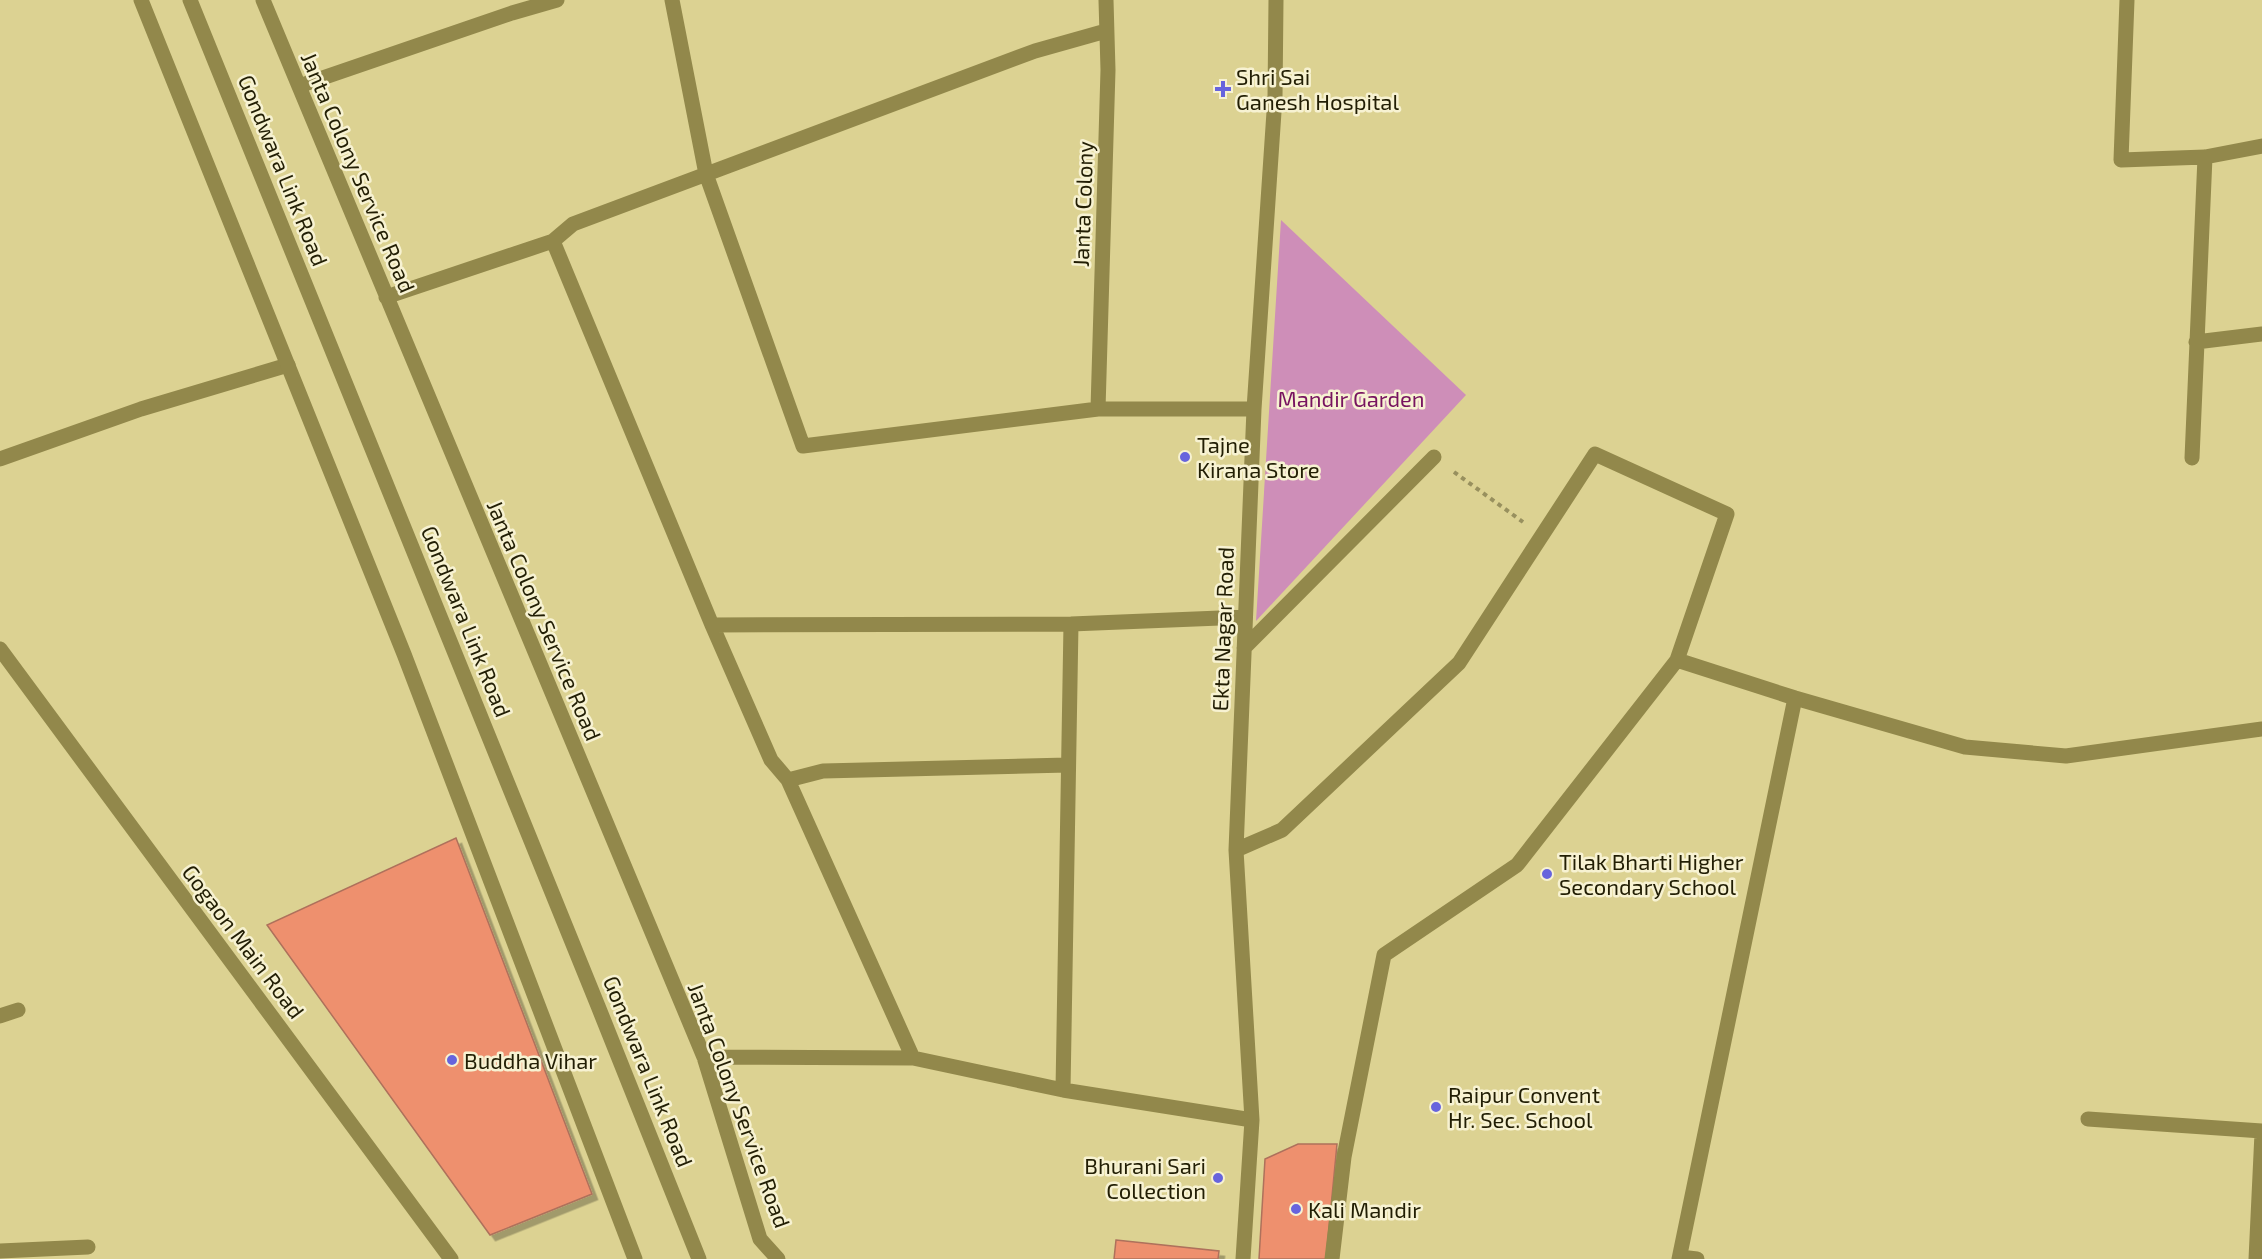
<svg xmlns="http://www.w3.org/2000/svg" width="2262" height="1259" viewBox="0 0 2262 1259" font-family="'Exo 2',sans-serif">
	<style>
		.green { fill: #ce8eb8 }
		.building { fill: #ee906e; stroke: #ae715b; stroke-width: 1.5; filter: url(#shadow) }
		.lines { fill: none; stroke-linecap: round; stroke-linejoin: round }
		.path { stroke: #98905e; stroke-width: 4; stroke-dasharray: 4.5 4.5; stroke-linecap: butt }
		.minor { stroke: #92884b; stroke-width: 15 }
		.tertiary { stroke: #92884b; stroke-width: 15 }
		.poi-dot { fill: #6764dd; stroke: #f7f2d2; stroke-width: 2 }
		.labels { text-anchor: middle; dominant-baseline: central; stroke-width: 5; stroke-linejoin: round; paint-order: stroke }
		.poi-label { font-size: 22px; fill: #221e04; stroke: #f7f2d2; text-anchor: start }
		.street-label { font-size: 22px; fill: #221e04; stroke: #f7f2d2 }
		.park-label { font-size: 22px; fill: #77135f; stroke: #f7f2d2 }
	</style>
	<defs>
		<filter id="shadow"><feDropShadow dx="5.5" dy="5.5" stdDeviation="0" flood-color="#0004"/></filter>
	</defs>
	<rect width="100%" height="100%" fill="#dcd292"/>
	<path class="green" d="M1281,220L1466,395L1256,621Z"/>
	<path class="building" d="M456,838L592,1194L490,1235L267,925Z
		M1298,1144H1337L1326,1259H1259L1265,1159Z
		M1116,1240L1219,1251L1218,1259H1114Z"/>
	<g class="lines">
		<path class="path" d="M1454,472L1523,522"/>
		<path class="minor" d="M263,0L704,1057L760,1239L778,1259
			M672,0L706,174L803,446L1098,409H1254
			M2127,0L2121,160L2205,157L2262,146
			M299,86L512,13L557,0
			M553,241L712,625L771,760L788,780L913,1058
			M386,297L553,241L573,224L1035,51L1106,31
			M2196,342L2262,334
			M1098,409L1108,70L1106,0
			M2192,458L2205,157
			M0,459L141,409L288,365
			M712,625L1071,624L1245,617
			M1244,648L1434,457
			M0,649L451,1259
			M1677,660L1795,698L1965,747L2066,756L2262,729
			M788,780L823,771L1068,765
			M1236,850L1282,830L1459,663L1595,454L1727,514L1677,660L1517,865L1384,955L1344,1157L1332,1259
			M0,1016L18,1010
			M704,1057L913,1058L1063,1090L1252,1120
			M1063,1090L1071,624
			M2088,1119L2262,1131
			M0,1251L88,1247
			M1680,1257L1697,1259
			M1243,1259L1252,1120L1236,850L1254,409L1275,97L1276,0
			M1679,1259L1795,698
			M2256,1259L2262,1133"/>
		<path class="tertiary" d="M141,0L404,654L635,1259
			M190,0L598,1006L699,1259"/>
	</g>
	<g class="poi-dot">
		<path d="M1220 80h6v6h6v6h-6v6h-6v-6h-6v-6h6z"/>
		<circle cx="1185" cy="457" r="6"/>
		<circle cx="1547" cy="874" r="6"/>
		<circle cx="452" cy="1060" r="6"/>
		<circle cx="1436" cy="1107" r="6"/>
		<circle cx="1218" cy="1178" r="6"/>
		<circle cx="1296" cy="1209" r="6"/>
	</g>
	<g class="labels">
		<g class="poi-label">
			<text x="1236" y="76">Shri Sai<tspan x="1236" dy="25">Ganesh Hospital</tspan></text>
			<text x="1197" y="444">Tajne<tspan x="1197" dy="25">Kirana Store</tspan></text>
			<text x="1559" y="861">Tilak Bharti Higher<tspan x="1559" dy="25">Secondary School</tspan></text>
			<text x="464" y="1060">Buddha Vihar</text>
			<text x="1448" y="1094">Raipur Convent<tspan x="1448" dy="25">Hr. Sec. School</tspan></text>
			<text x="1206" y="1165" text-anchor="end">Bhurani Sari<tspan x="1206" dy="25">Collection</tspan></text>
			<text x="1308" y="1209">Kali Mandir</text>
		</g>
		<g class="street-label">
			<text transform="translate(284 170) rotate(68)">Gondwara Link Road</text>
			<text transform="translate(359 172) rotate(67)">Janta Colony Service Road</text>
			<text transform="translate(1082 204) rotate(-88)">Janta Colony</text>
			<text transform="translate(545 620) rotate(67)">Janta Colony Service Road</text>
			<text transform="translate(467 621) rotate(68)">Gondwara Link Road</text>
			<text transform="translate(1222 629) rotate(-88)">Ekta Nagar Road</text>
			<text transform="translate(244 941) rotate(53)">Gogaon Main Road</text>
			<text transform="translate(649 1071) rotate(68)">Gondwara Link Road</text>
			<text transform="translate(740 1105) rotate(70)">Janta Colony Service Road</text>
		</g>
		<g class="park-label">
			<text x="1351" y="398">Mandir Garden</text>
		</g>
	</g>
</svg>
